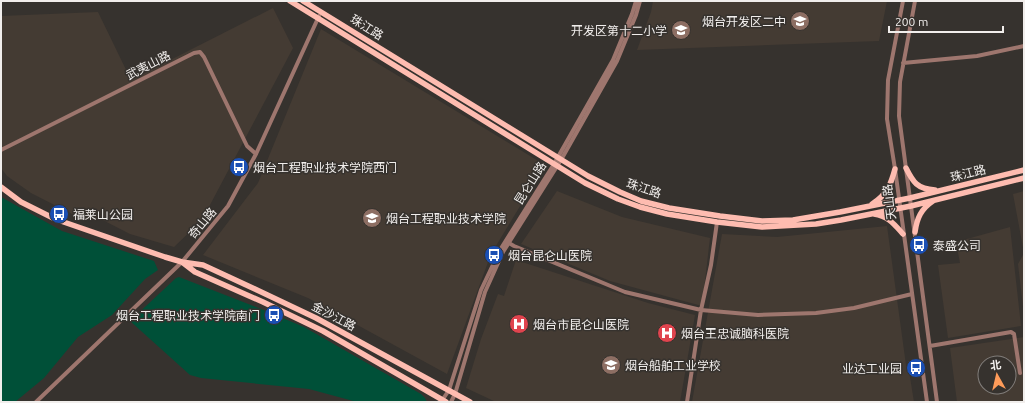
<svg xmlns="http://www.w3.org/2000/svg" width="1025" height="403" viewBox="0 0 1025 403" font-family="Ubuntu,'Noto Sans SC',sans-serif">
	<style>
		.built { fill: #443b33; fill-rule: evenodd }
		.green { fill: #005038 }
		.lines { fill: none; stroke-linecap: round; stroke-linejoin: round }
		.minor { stroke: #9e766e; stroke-width: 4 }
		.major { stroke: #febcb0; stroke-width: 5.5 }
		.labels { text-anchor: middle; dominant-baseline: central; stroke-width: 3; stroke-linejoin: round; paint-order: stroke }
		.poi-label { font-size: 12px; fill: #f1eeec; stroke: #36322e; text-anchor: start }
		.street-label { font-size: 12px; fill: #f1eeec; stroke: #36322e }
	</style>
	<rect width="100%" height="100%" fill="#36322e"/>
	<path class="built" d="M653,1H887L879,41L637,50L651,12Z
		M273,8L293,48L202,220L174,247L130,234L87,212L80,218L31,193L7,176L1,168V16L98,12L131,80Z
		M321,29L545,165L491,254L447,374L308,298L203,255L258,183Z
		M557,191L622,217L710,238L702,306L610,281L521,244Z
		M1024,191V315L1018,264L1024,253L1013,194Z
		M887,226L906,365L909,371L914,402H692L722,234L777,237Z
		M1010,227L1021,326L948,338L938,265L960,263L956,242Z
		M516,260L648,303L695,315L680,402H496L466,388L481,339L498,294L504,296Z
		M1024,337V402H957L950,348ZM985,363H1009V387H985Z"/>
	<path class="green" d="M1,197L62,231L154,261L158,270L145,279L112,315L78,337L44,378L15,402H1Z
		M179,277L261,309L304,327L421,394L425,398L427,402H357L309,389L201,378L190,375L130,321L176,278Z"/>
	<g class="lines">
		<path class="minor" d="M903,1L888,80L887,119L895,169L927,402
			M915,1L900,82L899,116L937,402
			M903,63L977,56L1024,46
			M1,150L194,53L200,52L204,57L247,146L256,154
			M507,242L514,246L625,292L701,310L758,315L816,313L854,308L912,294
			M930,346L1011,332L1014,334L1020,373
			M36,402L182,262L228,206L256,154L319,16
			M441,402L449,390L481,290L500,250L554,164L613,60L632,14L636,1
			M451,402L455,394L485,292L503,252L561,160L617,61L636,15L640,1
			M687,402L701,310L711,265L717,222"/>
		<path class="major" d="M290,1L585,183L618,199L640,207L667,214L717,222L762,227L816,224L841,220L911,206L1024,178
			M303,1L588,176L620,192L641,201L669,208L720,216L762,221L793,220L840,212L910,198L1024,170
			M906,168C913,182 917,189 935,190
			M1,187L21,202L55,219L165,257L182,262L203,265L257,290L316,318L470,402
			M872,204C887,195 891,184 895,169
			M874,214C888,216 894,224 903,234
			M915,232C917,218 921,209 933,201
			M182,262L195,272L263,302L323,331L446,402"/>
	</g>
	<defs>
		<g id="school-disc" transform="scale(1)"><circle r="9.5" fill="#8d6e63" stroke="#36322e"/><path d="M0-5L7-2L0 1L-7-2ZM-4 1L0 2.5L4 1V4Q0 6-4 4Z" fill="#fff"/></g>
		<g id="bus-disc" transform="scale(1)"><circle r="9.5" fill="#1a4fb4" stroke="#36322e"/><path d="M-5-6H5V4H4V6H2V4H-2V6H-4V4H-5ZM-3.5-4V0h7V-4ZM-3.5 1.2v1.5H-2V1.2ZM2 1.2v1.5H3.5V1.2Z" fill="#fff"/></g>
		<g id="hospital-disc" transform="scale(1)"><circle r="9.5" fill="#e0444e" stroke="#36322e"/><path d="M-5-5h3v3.5h4V-5h3V5h-3V1.5h-4V5h-3Z" fill="#fff"/></g>
	</defs>
	<g fill-rule="evenodd">
		<use href="#school-disc" x="800" y="21"/>
		<use href="#school-disc" x="681" y="30"/>
		<use href="#bus-disc" x="239" y="167"/>
		<use href="#bus-disc" x="59" y="214"/>
		<use href="#school-disc" x="372" y="218"/>
		<use href="#bus-disc" x="919" y="245"/>
		<use href="#bus-disc" x="494" y="255"/>
		<use href="#bus-disc" x="274" y="315"/>
		<use href="#hospital-disc" x="519" y="324"/>
		<use href="#hospital-disc" x="667" y="333"/>
		<use href="#school-disc" x="611" y="365"/>
		<use href="#bus-disc" x="916" y="368"/>
	</g>
	<g class="labels">
		<g class="poi-label">
			<text x="786" y="21" text-anchor="end">烟台开发区二中</text>
			<text x="667" y="30" text-anchor="end">开发区第十二小学</text>
			<text x="253" y="167">烟台工程职业技术学院西门</text>
			<text x="73" y="214">福莱山公园</text>
			<text x="386" y="218">烟台工程职业技术学院</text>
			<text x="933" y="245">泰盛公司</text>
			<text x="508" y="255">烟台昆仑山医院</text>
			<text x="260" y="315" text-anchor="end">烟台工程职业技术学院南门</text>
			<text x="533" y="324">烟台市昆仑山医院</text>
			<text x="681" y="333">烟台王忠诚脑科医院</text>
			<text x="625" y="365">烟台船舶工业学校</text>
			<text x="902" y="368" text-anchor="end">业达工业园</text>
		</g>
		<g class="street-label">
			<text transform="translate(367 27) rotate(32)">珠江路</text>
			<text transform="translate(148 65) rotate(-27)">武夷山路</text>
			<text transform="translate(968 173) rotate(-14)">珠江路</text>
			<text transform="translate(530 183) rotate(-58)">昆仑山路</text>
			<text transform="translate(644 188) rotate(18)">珠江路</text>
			<text transform="translate(889 202) rotate(-97)">天山路</text>
			<text transform="translate(202 223) rotate(-50)">奇山路</text>
			<text transform="translate(334 316) rotate(28)">金沙江路</text>
		</g>
	</g>
	<rect width="1025" height="403" fill="none" stroke="#f1eeec" stroke-width="4"/>
	<g transform="translate(997 375) rotate(352)"><circle r="19" fill="#36322e" stroke="#817d7a"/>
	<path d="M0-3L7 15L0 10L-7 15Z" fill="#fe9b59"/>
	<text y="-6" font-size="11" font-weight="bold" text-anchor="middle" fill="#f1eeec">北</text>
	</g>
	<path d="M889 26v6h114v-6" fill="none" stroke="#f1eeec" stroke-width="2"/>
	<text x="895" y="26" font-size="12" fill="#f1eeec" stroke="#36322e" stroke-width="3" paint-order="stroke">200 m</text>
</svg>
